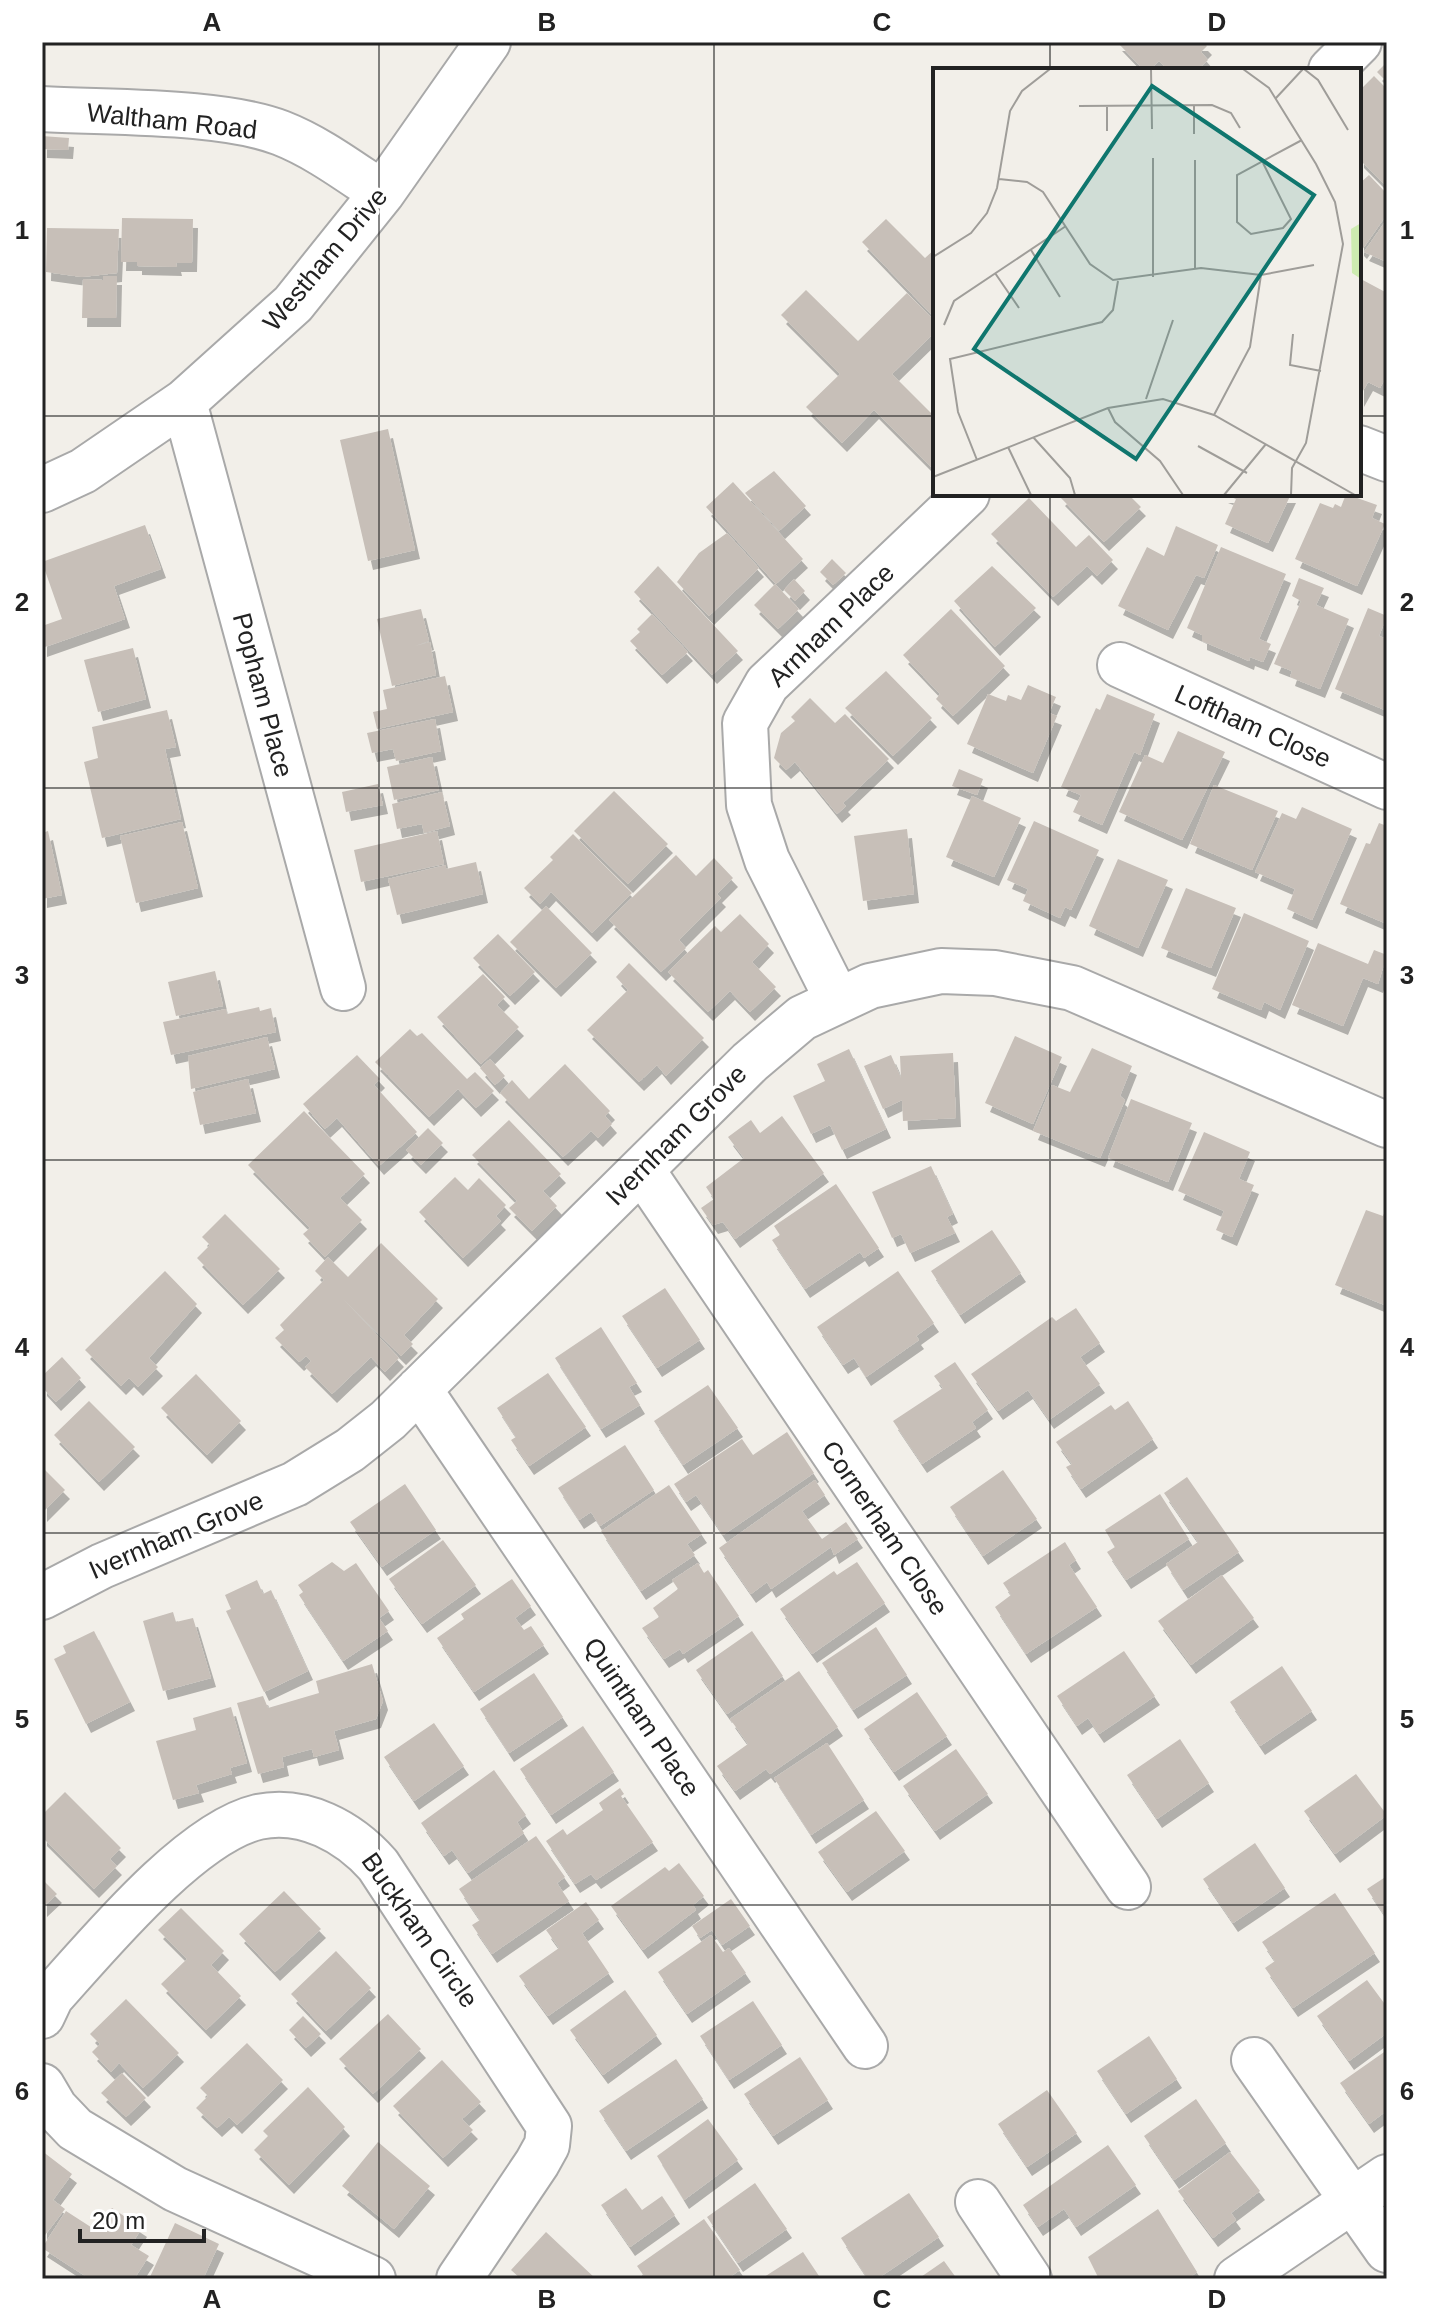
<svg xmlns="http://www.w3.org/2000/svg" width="1429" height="2321" viewBox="0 0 1429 2321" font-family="Helvetica,sans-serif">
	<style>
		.building { fill: #c7bfb8; filter: url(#shadow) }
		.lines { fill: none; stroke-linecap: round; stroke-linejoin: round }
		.minor-casing { stroke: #a9a9a9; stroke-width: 48 }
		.minor { stroke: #fff; stroke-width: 44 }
		.grid { fill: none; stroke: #222; stroke-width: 2; stroke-opacity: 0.55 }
		.labels { text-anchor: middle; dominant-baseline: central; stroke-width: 7; stroke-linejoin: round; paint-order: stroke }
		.street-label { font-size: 26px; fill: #222; stroke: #fff }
		.inset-road { fill: none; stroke: #9f9d99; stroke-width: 2 }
		.view { fill: #0f766e; fill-opacity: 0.15; stroke: #0f766e; stroke-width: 4 }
		.inset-edge { fill: none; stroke: #222; stroke-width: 4 }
		.neatline { fill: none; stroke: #222; stroke-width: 3 }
		.grid-label { font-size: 26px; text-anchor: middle; font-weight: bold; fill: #222 }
	</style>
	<defs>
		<filter id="shadow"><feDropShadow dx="5" dy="9" stdDeviation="0" flood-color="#0004"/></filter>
	</defs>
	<rect width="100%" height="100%" fill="#f2efe9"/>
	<path class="building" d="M1117,42H1203L1207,46L1201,52L1208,60L1197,70H1168L1159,61L1149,70H1144Z
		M1387,62V82L1377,72Z
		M1374,76L1387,89V187L1359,159V91Z
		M42,136L69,138L68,150L42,149Z
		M1369,175L1387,194V214L1362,250L1359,247V184Z
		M122,218L193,219L192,263H176L177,267L137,266V262H121Z
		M886,219L925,258L935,249V318L862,242Z
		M1387,219V262L1364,252Z
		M47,228L119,229L117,273L82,277L46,272Z
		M103,276H117L116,318H82L83,279L103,280Z
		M1359,278L1387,293V375L1380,388L1368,382L1359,398Z
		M806,290L858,341L907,293L935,321V332L892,374L935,417V471L874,410L842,443L806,407L840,374L781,315Z
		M388,429L415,550L368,561L340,440Z
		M774,471L806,506L779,531L745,493Z
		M733,482L803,559L776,584L706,507Z
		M1063,494H1128L1141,507L1104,542L1060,497Z
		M1223,494H1291L1268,543L1225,524L1236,499Z
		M1346,494L1377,505L1372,518L1385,524L1357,586L1295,559L1320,503L1333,508L1335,504L1341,507Z
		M1029,498L1076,547L1089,535L1113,560L1097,576L1087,566L1053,597L991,534Z
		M145,525L161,569L114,586L125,619L42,648V626L62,619L42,562Z
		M1176,526L1218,545L1204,578L1196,575L1168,630L1118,606L1147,547L1164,556Z
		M727,533L759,568L709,616L677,582L699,553Z
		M1221,547L1286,574L1259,639L1271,644L1263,662L1250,657L1249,661L1202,641V635L1187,628Z
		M832,559L846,573L833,585L820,572Z
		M658,566L738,651L712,675L634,592Z
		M992,566L1036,608L995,647L954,601Z
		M1299,578L1324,588L1316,605L1349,619L1320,689L1290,677L1292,671L1274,664L1301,601L1292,596Z
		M794,579L805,591L795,601L784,590Z
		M775,584L799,609L778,629L754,605Z
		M1368,608L1387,616L1379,636L1387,639V711L1335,689Z
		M421,609L429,641L415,646L430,642L436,675L392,686L377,619Z
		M951,609L1005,666L953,716L936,699L940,694L903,655Z
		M652,614L688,652L662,675L630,641L640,632L637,629Z
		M133,648L146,699L98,712L84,660Z
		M886,671L932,718L893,756L845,708Z
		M445,676L453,712L377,729L373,712L387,709L383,690Z
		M1028,685L1056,697L1049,713L1057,716L1033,773L967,744L988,694L1006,701L1008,695L1021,700Z
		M1107,694L1155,714L1140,755L1134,752L1102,825L1073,812L1081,795L1061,787L1096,708L1100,710Z
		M810,698L835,723L845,714L889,759L843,803L846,806L837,814L795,762L786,770L774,758L781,733L795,721L791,717Z
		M167,710L176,747L165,749L181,819L102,838L84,762L98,758L92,727Z
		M435,719L441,751L396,761L393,749L372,753L367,733Z
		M1178,731L1225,752L1182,840L1119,812L1145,755L1163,763Z
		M432,757L439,790L394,800L387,767Z
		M959,769L983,779L977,795L952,786Z
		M378,784L383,805L346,812L342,792Z
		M1214,785L1278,811L1252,870L1190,844Z
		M614,791L668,844L628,884L574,831Z
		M442,792L450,826L424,833L422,824L397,829L392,804Z
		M972,796L1021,818L994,877L946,857Z
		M1302,807L1352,829L1312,920L1287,909L1295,889L1255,872L1282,813L1296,819Z
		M1034,821L1099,850L1071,910L1065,907L1060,918L1023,901L1028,889L1007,880Z
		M182,822L198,888L136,903L120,836Z
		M1379,823L1387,826V924L1340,904L1366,843L1370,844Z
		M907,829L914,894L863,901L854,836Z
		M48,831L62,895L42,899V833Z
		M437,831L444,864L361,882L354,850Z
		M573,834L632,893L592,933L551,892L540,904L524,888L553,860L550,857Z
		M676,855L696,876L714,858L733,878L717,894L721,898L679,940L686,948L661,972L609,920Z
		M1118,859L1168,880L1138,948L1089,926Z
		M476,862L483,894L397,915L388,879L446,865V869Z
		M1186,888L1236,908L1211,968L1161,948Z
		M546,906L592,953L556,988L510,942Z
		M1244,913L1309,941L1280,1010L1264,1002L1261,1010L1212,989Z
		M740,914L769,944L752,962L776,987L750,1012L730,991L708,1012L668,972L715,926L721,932Z
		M498,934L535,972L510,996L473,958Z
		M1318,943L1368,964L1374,950L1387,955L1378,984L1363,978L1343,1026L1292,1005Z
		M629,963L704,1038L666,1076L657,1065L639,1082L587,1030L628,990L616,977Z
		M215,971L223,1006L176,1016L168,982Z
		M483,974L505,997L497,1005L519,1027L481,1064L437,1017Z
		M259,1007L260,1011L271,1008L276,1032L171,1055L163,1022L226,1009L227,1014Z
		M410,1029L417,1036L422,1033L467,1079L475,1072L494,1091L476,1108L458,1089L429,1117L375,1062Z
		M1015,1036L1062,1057L1033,1124L985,1103Z
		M267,1037L275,1069L191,1089L188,1056Z
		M1092,1048L1132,1066L1120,1096L1125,1100L1100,1158L1033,1131L1052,1085L1070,1092Z
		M849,1049L886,1129L842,1150L830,1125L811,1134L793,1096L825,1081L817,1064Z
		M953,1053L956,1118L903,1121L902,1100L883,1109L864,1066L891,1055L901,1078L900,1056Z
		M357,1055L380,1079L374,1085L417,1132L379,1166L337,1118L325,1129L303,1104Z
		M490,1059L505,1076L495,1085L480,1068Z
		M565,1064L610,1111L605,1116L612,1124L598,1138L591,1131L563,1157L500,1093L512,1080L529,1099Z
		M248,1079L256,1113L200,1125L193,1092Z
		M1131,1099L1192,1123L1168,1182L1108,1158Z
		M304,1111L365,1174L340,1198L362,1220L325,1257L303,1234L310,1228L248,1165Z
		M782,1116L824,1173L735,1239L723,1222L713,1225L701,1208L714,1199L706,1187L744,1158L728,1137L751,1120L760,1133Z
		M509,1120L561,1174L543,1191L557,1206L532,1231L509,1208L517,1201L472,1155Z
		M428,1128L443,1143L421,1165L406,1150Z
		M1204,1132L1250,1152L1239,1179L1254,1185L1232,1237L1216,1230L1224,1211L1178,1191Z
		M931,1166L953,1214L947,1217L955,1233L910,1253L901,1234L892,1238L872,1192Z
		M455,1177L468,1190L479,1178L506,1205L496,1216L501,1221L463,1258L419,1212Z
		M836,1184L879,1248L864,1258L860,1252L805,1289L772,1240L780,1235L774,1226Z
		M1387,1206V1306L1335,1285L1366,1210L1383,1216Z
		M225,1214L280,1269L243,1305L197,1258L210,1245L202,1237Z
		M992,1230L1021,1273L960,1315L931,1271Z
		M381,1243L438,1299L404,1335L413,1344L401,1356L343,1299L399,1358L385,1372L371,1357L332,1394L305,1367L311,1361L306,1356L299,1362L275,1338L284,1330L280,1325L324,1280L315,1271L328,1257L348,1277Z
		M165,1271L197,1304L149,1358L158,1367L138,1387L129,1378L121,1386L85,1350Z
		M898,1271L934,1323L916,1336L919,1340L866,1377L854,1358L843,1365L817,1327Z
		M665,1288L700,1340L657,1368L622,1316Z
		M1076,1308L1100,1343L1080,1357L1100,1384L1049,1420L1028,1390L998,1411L971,1374L1052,1317L1056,1321Z
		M601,1327L637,1383L629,1387L640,1405L601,1429L555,1358Z
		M62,1357L81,1378L56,1402L42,1387V1376Z
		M955,1362L988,1410L972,1422L976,1428L922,1464L893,1421L943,1388L934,1376Z
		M548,1373L586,1427L529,1466L511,1440L516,1437L497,1408Z
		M196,1374L241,1421L207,1455L161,1408Z
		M708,1385L738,1428L683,1465L654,1421Z
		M89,1401L135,1447L99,1482L54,1435Z
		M1128,1401L1153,1439L1081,1489L1066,1467L1072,1464L1056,1442L1111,1405L1115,1410Z
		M787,1432L814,1473L723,1535L696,1495L686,1502L674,1484L742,1439L753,1455Z
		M625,1445L654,1490L600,1526L591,1512L579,1520L558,1488Z
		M42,1467L65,1490L42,1513Z
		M1003,1470L1037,1519L983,1556L950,1507Z
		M1187,1477L1239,1552L1183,1590L1166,1564L1198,1542L1164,1493Z
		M815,1480L825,1495L802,1511L822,1539L846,1522L858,1539L834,1555L831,1547L771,1589L767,1582L751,1594L719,1548Z
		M405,1484L436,1530L382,1567L350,1522Z
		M669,1485L702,1534L687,1544L695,1555L641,1591L601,1531Z
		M1160,1494L1189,1539L1126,1580L1107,1552L1115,1547L1105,1530Z
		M443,1540L476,1585L422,1624L389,1579Z
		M1065,1542L1076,1560L1069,1565L1097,1607L1026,1654L995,1607L1011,1595L1003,1583Z
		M332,1562L344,1571L356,1563L389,1611L379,1618L388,1631L343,1661L299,1595L303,1592L298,1585Z
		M857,1562L885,1603L812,1654L780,1609L834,1571L837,1575Z
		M698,1563L704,1573L708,1570L739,1616L683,1654L680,1649L664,1659L642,1628L659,1617L653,1608L678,1589L672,1580Z
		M1222,1575L1254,1618L1191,1665L1158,1621Z
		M512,1579L531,1606L515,1618L524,1630L531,1626L544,1645L474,1692L437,1638L464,1619L461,1614Z
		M257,1580L263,1594L271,1590L308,1671L264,1692L226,1611L231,1609L225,1595Z
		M173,1612L176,1622L193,1618L211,1678L163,1691L143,1621Z
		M876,1627L907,1675L853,1710L822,1663Z
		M94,1631L130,1702L86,1724L54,1659L66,1653L63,1646Z
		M752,1631L783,1676L727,1714L696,1670Z
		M1124,1651L1155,1696L1099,1734L1088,1718L1077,1726L1057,1696Z
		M372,1664L383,1701L376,1719L334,1731L339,1750L314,1757L312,1749L282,1757L284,1767L258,1774L237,1703L263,1696L268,1708L319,1693L316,1681Z
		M1282,1666L1312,1711L1260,1746L1230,1702Z
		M799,1671L838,1727L770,1774L766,1769L735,1791L717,1766L748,1744L730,1719Z
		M534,1673L563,1717L509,1753L480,1709Z
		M917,1692L947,1736L894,1772L864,1729Z
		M231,1707L247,1763L230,1768L232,1774L196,1785L199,1793L173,1800L156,1741L196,1730L193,1718Z
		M434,1723L464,1766L414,1801L384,1757Z
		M583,1726L614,1772L551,1815L520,1769Z
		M1180,1739L1209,1783L1157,1819L1127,1775Z
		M827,1743L864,1800L811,1835L774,1778Z
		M956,1749L988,1794L935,1831L903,1786Z
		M494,1770L526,1815L517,1822L524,1833L468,1873L452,1850L444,1856L421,1823Z
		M1356,1774L1387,1815L1335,1854L1304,1811Z
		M620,1788L624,1794L621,1796L653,1842L596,1880L591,1874L575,1884L546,1841L563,1829L567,1835L603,1810L599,1803Z
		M65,1792L121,1848L110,1859L117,1866L94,1889L42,1837V1815Z
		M876,1811L905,1851L847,1892L818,1852Z
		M536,1836L565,1877L557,1883L569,1901L492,1954L472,1925L480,1920L459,1889Z
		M1255,1843L1285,1888L1233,1923L1203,1879Z
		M679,1863L704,1896L693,1905L696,1910L643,1950L611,1906L665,1867L669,1871Z
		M1387,1876V1919L1367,1889Z
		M42,1879L57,1894L42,1908Z
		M284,1891L321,1929L275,1972L239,1934Z
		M1335,1893L1375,1953L1293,2008L1265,1968L1275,1961L1262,1942Z
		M731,1899L750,1926L722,1945L712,1930L700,1938L692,1926Z
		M586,1902L599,1920L582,1933L609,1973L548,2016L519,1976L559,1948L546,1930Z
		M181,1908L224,1951L211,1965L241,1996L206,2030L161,1984L187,1959L158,1930Z
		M711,1935L723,1952L729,1948L746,1973L687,2014L658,1972Z
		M336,1951L371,1988L326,2031L291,1994Z
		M1367,1980L1387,2007V2033L1349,2061L1317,2016Z
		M625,1990L657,2035L603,2075L570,2030Z
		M126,1999L179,2053L143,2088L119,2063L111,2072L92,2052L100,2044L90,2034Z
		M753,2001L782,2045L729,2080L700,2036Z
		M388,2014L421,2049L373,2094L339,2059Z
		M303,2016L321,2034L306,2048L289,2030Z
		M1149,2036L1177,2079L1126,2114L1097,2071Z
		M247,2043L283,2080L237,2125L229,2117L217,2128L196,2108L208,2096L200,2088Z
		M1387,2050V2115L1385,2112L1369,2124L1340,2083Z
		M800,2057L828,2100L773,2136L744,2094Z
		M676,2059L703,2099L626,2151L599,2111Z
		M442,2060L481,2102L462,2119L473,2130L443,2158L393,2106Z
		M122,2073L146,2098L126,2117L101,2093Z
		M308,2087L345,2127L289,2185L254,2150L268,2136L263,2131Z
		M1047,2090L1077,2133L1027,2167L998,2124Z
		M1196,2099L1226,2143L1174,2180L1144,2136Z
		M708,2119L738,2160L684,2200L657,2156Z
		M378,2142L430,2186L394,2229L342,2186Z
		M1108,2145L1136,2185L1076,2227L1064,2209L1038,2227L1023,2205Z
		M42,2151L72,2174L53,2200L65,2209L42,2239Z
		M1230,2152L1260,2191L1231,2213L1236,2220L1213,2238L1178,2191Z
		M755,2183L787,2229L738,2263L707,2217Z
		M626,2188L642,2210L662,2196L675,2215L630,2247L601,2205Z
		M909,2193L939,2237L877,2279H868L841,2238Z
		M112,2208L142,2228L131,2245L149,2256L134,2279H90L42,2248L66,2211L97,2231Z
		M1158,2209L1197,2272L1188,2279H1099L1088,2257Z
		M704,2219L740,2270L727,2279H646L637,2266Z
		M175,2223L219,2244L203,2279H149Z
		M546,2232L596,2279H521L511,2270Z
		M803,2252L821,2279H761Z
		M944,2261L957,2279H918Z"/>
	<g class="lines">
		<g class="minor-casing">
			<path id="minor" d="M1331,70L1359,42
				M42,109C108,113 222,110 281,133C317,147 350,172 382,193
				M184,402L343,988
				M1359,448L1387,459
				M42,490L83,471L184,402L293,304L382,193L488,42
				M1120,665L1387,787
				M838,1001L767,860L749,805L745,723L767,684L967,494
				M642,1170L1128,1887
				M419,1389L865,2046
				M42,1597L102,1566L295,1484L350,1450L388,1420L750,1062L802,1018L870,986L941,971L995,973L1072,988L1387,1125
				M42,2016L51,1997C98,1945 190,1833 258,1817C304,1807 349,1832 378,1865L549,2126L547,2145L537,2163L459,2279
				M1254,2060L1387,2250
				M42,2086L55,2108L75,2129L175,2189L373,2279
				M978,2202L1029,2279
				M1237,2279L1387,2177"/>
		</g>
		<use href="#minor" class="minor"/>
	</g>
	<path class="grid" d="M379,42V2279M714,42V2279M1050,42V70M42,416H935M1359,416H1387M1050,494V2279M42,788H1387M42,1160H1387M42,1533H1387M42,1905H1387"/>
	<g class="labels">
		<g class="street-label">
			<text transform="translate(172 121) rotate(6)">Waltham Road</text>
			<text transform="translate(325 259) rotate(-50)">Westham Drive</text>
			<text transform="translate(831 625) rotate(-44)">Arnham Place</text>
			<text transform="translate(263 695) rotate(75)">Popham Place</text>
			<text transform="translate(1253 726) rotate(24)">Loftham Close</text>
			<text transform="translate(676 1135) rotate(-45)">Ivernham Grove</text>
			<text transform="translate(885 1528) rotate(56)">Cornerham Close</text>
			<text transform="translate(176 1535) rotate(-23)">Ivernham Grove</text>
			<text transform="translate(642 1717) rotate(56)">Quintham Place</text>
			<text transform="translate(420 1930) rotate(55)">Buckham Circle</text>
		</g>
	</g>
	<g transform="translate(933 68)">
		<rect width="428" height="428" fill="#f2efe9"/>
		<path d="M428,155V211L419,205L418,161Z" fill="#cdebb0"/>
		<path class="inset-road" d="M218,1L219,61M310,1L336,20L383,96L402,134L410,176L373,375L359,400L358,427M371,1L385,12L415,62M343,30L370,1M174,37V63M146,38L279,37L298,45L307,60M261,66V37M220,90V209M262,92V201M330,95L358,151L350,160L318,166L304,154V107L369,72M66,111L94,114L110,124L157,196L180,212L268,200L328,207L381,197M98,182L127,229M0,189L38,165L54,145L64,120L77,43L89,23L117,1M62,205L86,240M11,257L21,233L133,158M360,266L357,297L388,303M213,331L240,252M175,340L182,354L227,393L250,427M281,347L317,279L328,207M100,369L137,410L142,427M265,378L314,405M75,379L98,427M44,392L25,344L17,291L169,254L180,242L185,213M0,409L175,340L230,331L281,347L422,427M291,427L333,376"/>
		<path class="view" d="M219,18L381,127L203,391L41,281Z"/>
		<rect width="428" height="428" class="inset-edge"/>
	</g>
	<rect width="1429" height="2321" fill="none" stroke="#ffffff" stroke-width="88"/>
	<path d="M80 2229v12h124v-12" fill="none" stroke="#222222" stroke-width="4"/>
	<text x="92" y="2229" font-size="24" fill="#222222" stroke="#ffffff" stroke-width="6" paint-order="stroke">20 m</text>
	<rect x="44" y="44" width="1341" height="2233" class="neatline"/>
	<g class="grid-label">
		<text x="212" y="31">A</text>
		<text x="547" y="31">B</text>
		<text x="882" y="31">C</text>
		<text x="1217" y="31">D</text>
		<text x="22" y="239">1</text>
		<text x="1407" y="239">1</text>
		<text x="22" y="611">2</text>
		<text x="1407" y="611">2</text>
		<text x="22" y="984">3</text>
		<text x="1407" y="984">3</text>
		<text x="22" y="1356">4</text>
		<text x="1407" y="1356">4</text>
		<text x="22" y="1728">5</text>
		<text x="1407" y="1728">5</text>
		<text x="22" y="2100">6</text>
		<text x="1407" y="2100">6</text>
		<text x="212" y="2308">A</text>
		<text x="547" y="2308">B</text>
		<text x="882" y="2308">C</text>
		<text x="1217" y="2308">D</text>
	</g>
</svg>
